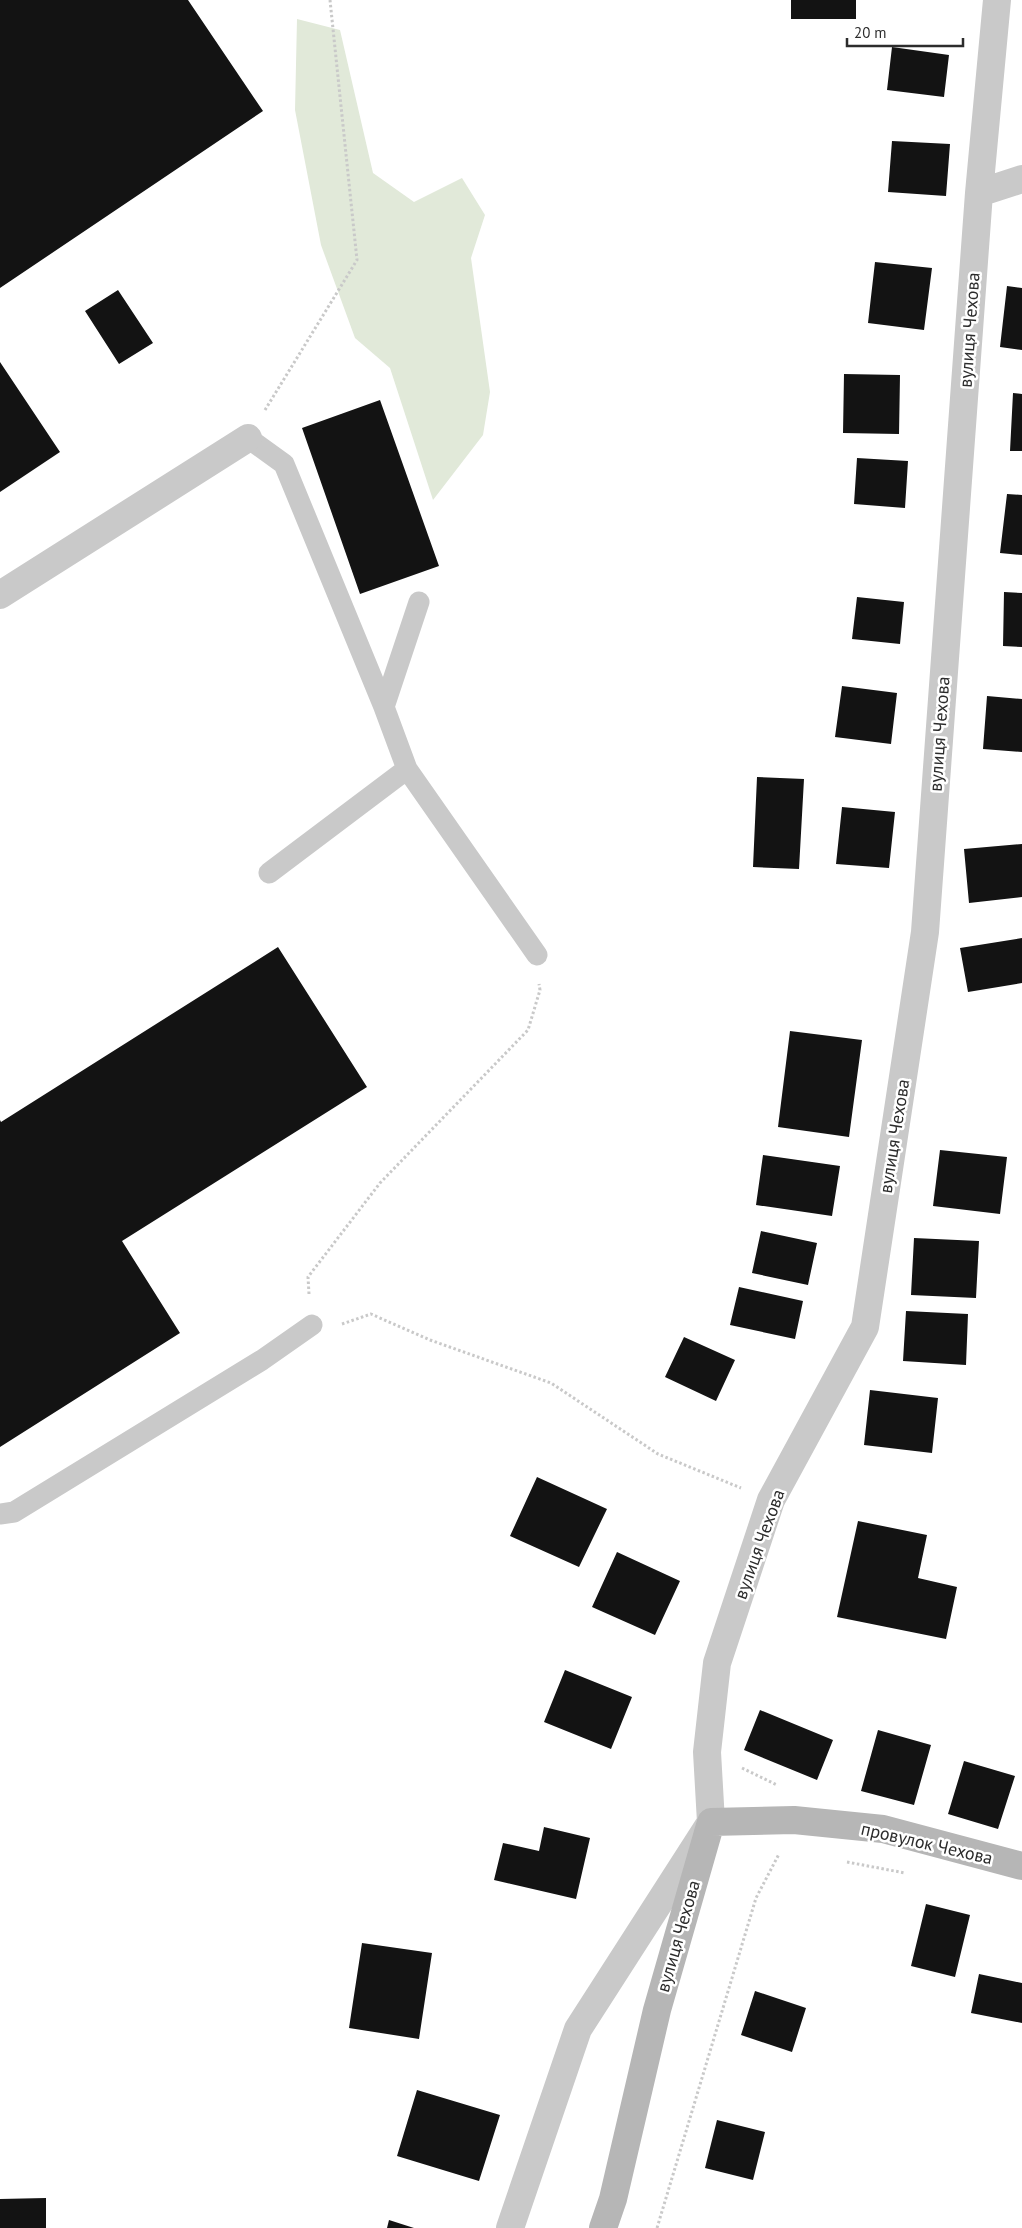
<svg xmlns="http://www.w3.org/2000/svg" width="1022" height="2228" viewBox="0 0 1022 2228" font-family="'PT Sans',sans-serif">
	<style>
		.green { fill: #e1e9d9 }
		.building { fill: #131313 }
		.lines { fill: none; stroke-linecap: round; stroke-linejoin: round }
		.path { stroke: #c9c9c9; stroke-width: 3; stroke-dasharray: 2.5 2.5; stroke-linecap: butt }
		.lane { stroke: #c9c9c9; stroke-width: 21 }
		.street { stroke: #c9c9c9; stroke-width: 28 }
		.secondary { stroke: #b6b6b6; stroke-width: 28 }
		.labels { text-anchor: middle; dominant-baseline: central; stroke-width: 5; stroke-linejoin: round; paint-order: stroke }
		.street-label { font-size: 18px; fill: #2c2c2c; stroke: #fff }
	</style>
	<rect width="100%" height="100%" fill="#fff"/>
	<path class="green" d="M297,19L340,30L373,173L414,202L462,178L485,215L471,258L490,392L483,435L433,500L390,368L355,338L321,245L295,110Z"/>
	<path class="building" d="M0,0H188L263,111L0,288Z
		M791,0H856V19H791Z
		M892,47L949,55L944,97L887,90Z
		M892,141L950,144L946,196L888,192Z
		M875,262L932,268L924,330L868,323Z
		M1007,286L1022,288V350L1000,347Z
		M118,290L153,343L119,364L85,311Z
		M0,362L60,452L0,492Z
		M844,374L900,375L899,434L843,433Z
		M1013,393L1022,394V451H1010Z
		M380,400L439,566L360,594L302,428Z
		M857,458L908,461L905,508L854,504Z
		M1007,494L1022,495V555L1000,553Z
		M1004,592L1022,593V647L1003,646Z
		M857,597L904,602L900,644L852,639Z
		M842,686L897,693L891,744L835,737Z
		M987,696L1022,699V752L983,749Z
		M757,777L804,779L799,869L753,867Z
		M842,807L895,812L889,868L836,864Z
		M1022,844V897L969,903L964,849Z
		M1022,938V983L968,992L960,948Z
		M278,947L367,1087L122,1241L180,1333L0,1447V1120L1,1122Z
		M790,1031L862,1040L849,1137L778,1127Z
		M940,1150L1007,1157L1000,1214L933,1206Z
		M763,1155L840,1166L832,1216L756,1205Z
		M761,1231L817,1243L808,1285L752,1273Z
		M914,1238L979,1241L976,1298L911,1295Z
		M739,1287L803,1301L795,1339L730,1325Z
		M906,1311L968,1314L966,1365L903,1361Z
		M684,1337L735,1360L716,1401L665,1377Z
		M870,1390L938,1398L932,1453L864,1445Z
		M537,1477L607,1509L579,1567L510,1536Z
		M858,1521L927,1535L918,1578L957,1587L946,1639L837,1617Z
		M617,1552L680,1581L655,1635L592,1607Z
		M565,1670L632,1697L611,1749L544,1722Z
		M760,1710L833,1740L817,1780L744,1750Z
		M878,1730L931,1745L914,1805L861,1791Z
		M964,1761L1015,1776L998,1829L948,1814Z
		M544,1827L590,1838L576,1899L494,1880L503,1843L539,1851Z
		M926,1904L970,1915L955,1977L911,1966Z
		M362,1943L432,1953L419,2039L349,2028Z
		M979,1974L1022,1983V2023L971,2013Z
		M755,1991L806,2008L792,2052L741,2035Z
		M417,2090L500,2115L479,2181L397,2156Z
		M717,2120L765,2132L753,2180L705,2168Z
		M46,2198V2228H0V2199Z
		M389,2220L414,2228H387Z"/>
	<g class="lines">
		<path class="path" d="M265,410L357,260L330,0
			M309,1294L308,1277L380,1183L528,1030L540,990L539,984
			M342,1324L371,1314L430,1340L551,1383L658,1454L741,1488
			M742,1768L777,1785
			M847,1862L905,1873
			M657,2228L756,1898L779,1854"/>
		<path class="lane" d="M248,438L284,464L384,707L407,769L269,873
			M384,707L419,602
			M407,769L537,955
			M0,1514L14,1512L262,1360L312,1325"/>
		<path class="street" d="M979,193L1022,179
			M0,595L248,438
			M510,2228L578,2029L711,1822L707,1752L717,1663L771,1500L865,1327L925,932L979,193L997,0"/>
		<path class="secondary" d="M603,2228L613,2199L657,2010L711,1822L794,1820L883,1829L1022,1866"/>
	</g>
	<g class="labels">
		<g class="street-label">
			<text transform="translate(969 330) rotate(-86)">вулиця Чехова</text>
			<text transform="translate(939 734) rotate(-86)">вулиця Чехова</text>
			<text transform="translate(894 1136) rotate(-81)">вулиця Чехова</text>
			<text transform="translate(759 1544) rotate(-70)">вулиця Чехова</text>
			<text transform="translate(927 1843) rotate(13)">провулок Чехова</text>
			<text transform="translate(678 1936) rotate(-74)">вулиця Чехова</text>
		</g>
	</g>
	<path d="M847 38v8h116v-8" fill="none" stroke="#2c2c2c" stroke-width="2.5"/>
	<text x="854" y="38" font-size="15" fill="#2c2c2c" stroke="#ffffff" stroke-width="4" paint-order="stroke">20 m</text>
</svg>
